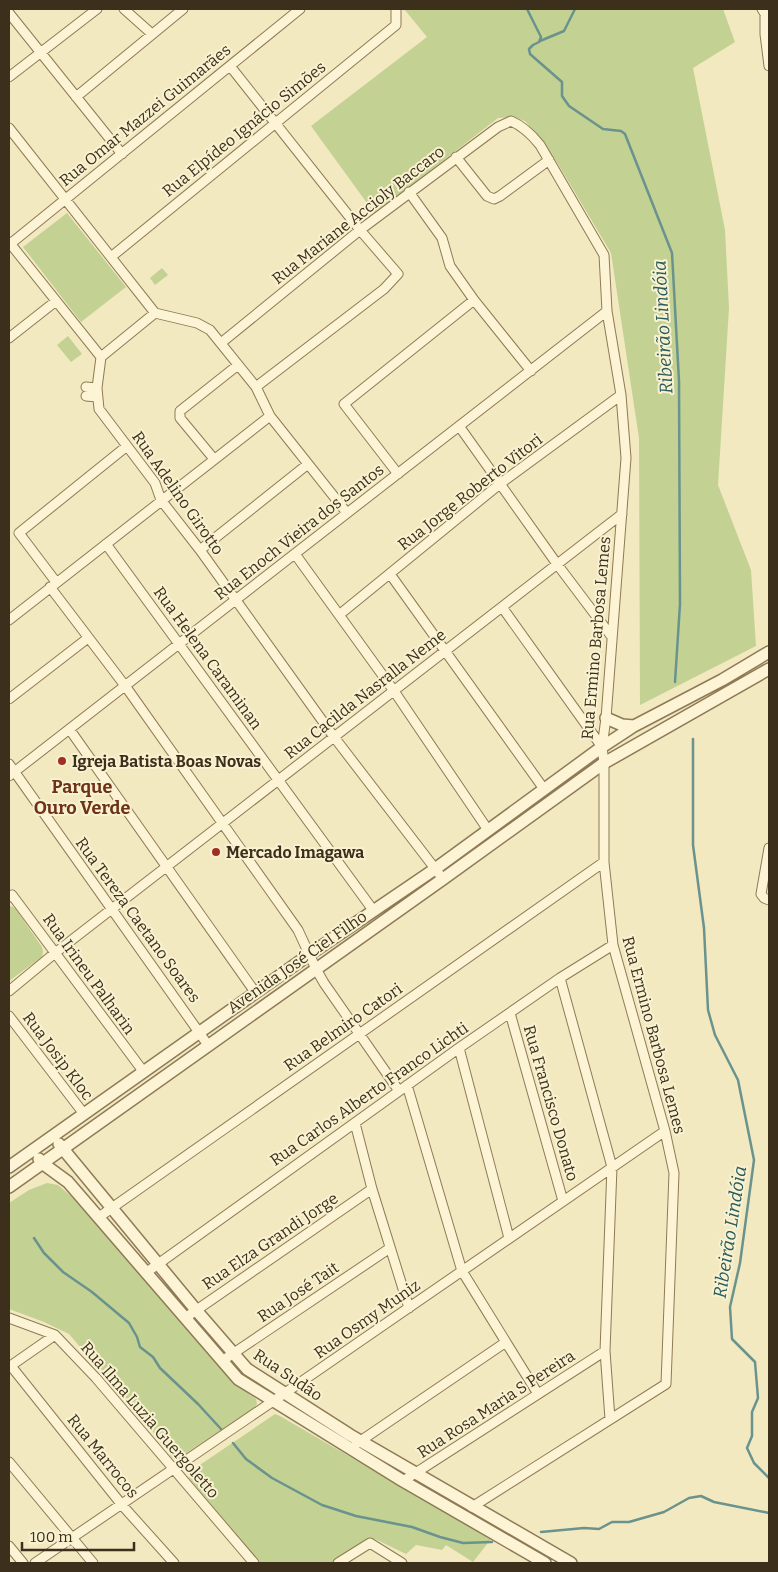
<svg xmlns="http://www.w3.org/2000/svg" width="778" height="1572" viewBox="0 0 778 1572" font-family="Bitter,serif">
	<style>
		.green { fill: #c3d193 }
		.lines { fill: none; stroke-linecap: round; stroke-linejoin: round }
		.stream { stroke: #6a938d; stroke-width: 2.5 }
		.minor-casing { stroke: #8e7a56; stroke-width: 11 }
		.tertiary-casing { stroke: #8e7a56; stroke-width: 14 }
		.minor { stroke: #fcf4d5; stroke-width: 9 }
		.tertiary { stroke: #fcf4d5; stroke-width: 11 }
		.poi-dot { fill: #a32d20; stroke: #f9f2d1; stroke-width: 2 }
		.labels { text-anchor: middle; dominant-baseline: central; stroke-width: 4; stroke-linejoin: round; paint-order: stroke }
		.street-label { font-size: 16px; fill: #3c2f1c; stroke: #f9f2d1 }
		.poi-label { font-size: 16px; font-weight: bold; fill: #3c2f1c; stroke: #f9f2d1; text-anchor: start }
		.water-label { font-size: 18px; font-style: italic; fill: #2a5b5d; stroke: #f9f2d1 }
		.neighbourhood-label { font-size: 18px; font-weight: bold; fill: #6d3217; stroke: #f9f2d1 }
	</style>
	<rect width="100%" height="100%" fill="#f2e9c1"/>
	<path class="green" d="M404,9H723L735,42L693,68L725,230L729,308L718,485L751,570L756,646L640,705L639,438L611,253L558,164L536,133L525,121L514,117L498,118L375,214L311,126L427,37Z
		M67,213L126,287L81,322L23,247Z
		M162,268L168,275L155,285L150,278Z
		M68,336L82,354L71,362L57,345Z
		M11,906L15,908L42,947L43,952L42,957L9,981V907Z
		M47,1183L58,1185L71,1196L241,1388L256,1399L257,1404L254,1408L177,1459L172,1458L166,1447L69,1334L44,1322L9,1309V1203L29,1190Z
		M275,1414L280,1416L491,1539L473,1562L446,1545L442,1550L416,1545L406,1554L375,1539H371L332,1563H260L189,1478L188,1473Z"/>
	<g class="lines">
		<path class="stream" d="M527,9L541,37L539,42L533,45L529,49L530,54L562,82V96L569,106L603,129L621,131L625,134L672,253L679,381L680,604L675,682
			M540,41L564,31L575,9
			M693,739V845L704,928L708,1010L715,1035L738,1080L754,1160L740,1263L730,1307L732,1339L755,1362L758,1398L752,1412V1436L747,1448L754,1463L769,1478
			M34,1238L44,1253L63,1272L92,1292L129,1323L137,1337L140,1347L153,1357L160,1368L198,1404L221,1429
			M233,1443L246,1459L272,1478L322,1505L356,1516L412,1527L440,1537L463,1543L492,1542
			M541,1532L584,1528L599,1529L612,1522H629L664,1512L689,1498L701,1496L714,1502L769,1513"/>
		<g class="minor-casing">
			<path id="minor" d="M124,9L152,34
				M762,9L765,14V34L769,66
				M9,13L122,154
				M230,66L360,230L398,274L384,289L256,387
				M9,77L97,9
				M76,97L183,9
				M9,128L155,313L197,323L210,330L256,387L270,416L347,513
				M456,157L487,196L494,199L500,196L549,160
				M409,192L442,238L450,266L474,300L531,371
				M9,242L101,357
				M9,245L300,9
				M111,257L396,25V9
				M9,338L56,301
				M221,343L360,230L498,127L511,121C523,126 532,135 540,145L604,255L607,311L621,395L626,458L606,718L602,747L604,763V862L613,945L665,1131L674,1173L666,1384L472,1507
				M101,357L97,388L99,409L155,483L161,500L200,550L334,737L443,879
				M101,357L155,313
				M86,387L97,388
				M86,396L97,397
				M459,426L557,564L612,637
				M214,459L180,418V411L238,365
				M398,474L344,404L474,300
				M106,544L373,910
				M200,550L308,464
				M295,554L394,691L488,830
				M390,574L544,789
				M56,582L19,533L127,446
				M50,587L126,687L298,930L316,969L324,983L399,1091
				M502,607L602,747
				M339,615L501,483L621,395
				M9,620L270,416
				M9,699L88,638
				M70,730L255,992
				M9,764L208,1045
				M9,776L607,311
				M769,848L761,894L764,898L769,900
				M9,897L12,895L143,1071
				M560,978L612,1167L605,1351L610,1419
				M9,991L55,953L622,514
				M510,1013L563,1201
				M9,1016L84,1114
				M459,1048L509,1238
				M407,1085L462,1271L538,1394
				M355,1123L372,1189L409,1308
				M99,1217L604,862
				M147,1272L459,1048L560,978L613,945
				M9,1318L55,1335L96,1378L254,1563
				M185,1318L372,1189
				M222,1361L390,1248
				M11,1366L122,1505L174,1563
				M9,1367L55,1335
				M356,1444L506,1342
				M9,1462L93,1563
				M403,1481L605,1351
				M9,1546L23,1563
				M35,1563L285,1393L665,1131
				M338,1563L370,1543L402,1563"/>
		</g>
		<g class="tertiary-casing">
			<path id="tertiary" d="M606,718L622,725L634,726
				M59,1144L196,1310L247,1369L350,1435L571,1563
				M39,1159L42,1163L68,1182L238,1379L403,1481L545,1563
				M9,1167L313,952L435,869L602,747L634,726L722,680L769,652
				M9,1187L443,879L604,763L769,669"/>
		</g>
		<use href="#minor" class="minor"/>
		<use href="#tertiary" class="tertiary"/>
	</g>
	<g class="poi-dot">
		<circle cx="62" cy="761" r="5"/>
		<circle cx="216" cy="852" r="5"/>
	</g>
	<g class="labels">
		<g class="street-label">
			<text transform="translate(145 115) rotate(-39)">Rua Omar Mazzei Guimarães</text>
			<text transform="translate(244 129) rotate(-39)">Rua Elpídeo Ignácio Simões</text>
			<text transform="translate(358 215) rotate(-38)">Rua Mariane Accioly Baccaro</text>
			<text transform="translate(470 492) rotate(-38)">Rua Jorge Roberto Vitori</text>
			<text transform="translate(178 493) rotate(55)">Rua Adelino Girotto</text>
			<text transform="translate(299 532) rotate(-38)">Rua Enoch Vieira dos Santos</text>
			<text transform="translate(596 638) rotate(-85)">Rua Ermino Barbosa Lemes</text>
			<text transform="translate(208 658) rotate(54)">Rua Helena Caraminan</text>
			<text transform="translate(365 694) rotate(-38)">Rua Cacilda Nasralla Neme</text>
			<text transform="translate(138 920) rotate(54)">Rua Tereza Caetano Soares</text>
			<text transform="translate(297 962) rotate(-35)">Avenida José Ciel Filho</text>
			<text transform="translate(89 974) rotate(54)">Rua Irineu Palharin</text>
			<text transform="translate(343 1027) rotate(-35)">Rua Belmiro Catori</text>
			<text transform="translate(654 1035) rotate(75)">Rua Ermino Barbosa Lemes</text>
			<text transform="translate(58 1056) rotate(53)">Rua Josip Kloc</text>
			<text transform="translate(369 1094) rotate(-35)">Rua Carlos Alberto Franco Lichti</text>
			<text transform="translate(551 1103) rotate(74)">Rua Francisco Donato</text>
			<text transform="translate(270 1241) rotate(-34)">Rua Elza Grandi Jorge</text>
			<text transform="translate(298 1292) rotate(-34)">Rua José Tait</text>
			<text transform="translate(367 1319) rotate(-35)">Rua Osmy Muniz</text>
			<text transform="translate(288 1375) rotate(34)">Rua Sudão</text>
			<text transform="translate(496 1404) rotate(-33)">Rua Rosa Maria S Pereira</text>
			<text transform="translate(150 1420) rotate(49)">Rua Ilma Luzia Guergoletto</text>
			<text transform="translate(103 1456) rotate(51)">Rua Marrocos</text>
		</g>
		<g class="poi-label">
			<text x="72" y="761">Igreja Batista Boas Novas</text>
			<text x="226" y="852">Mercado Imagawa</text>
		</g>
		<g class="water-label">
			<text transform="translate(663 327) rotate(-93)">Ribeirão Lindóia</text>
			<text transform="translate(730 1232) rotate(-81)">Ribeirão Lindóia</text>
		</g>
		<g class="neighbourhood-label">
			<text x="82" y="787">Parque<tspan x="82" dy="21">Ouro Verde</tspan></text>
		</g>
	</g>
	<rect width="778" height="1572" fill="none" stroke="#3c2f1c" stroke-width="20"/>
	<path d="M22 1542v8h112v-8" fill="none" stroke="#3c2f1c" stroke-width="2.5"/>
	<text x="30" y="1542" font-size="15" fill="#3c2f1c" stroke="#f9f2d1" stroke-width="4" paint-order="stroke">100 m</text>
</svg>
